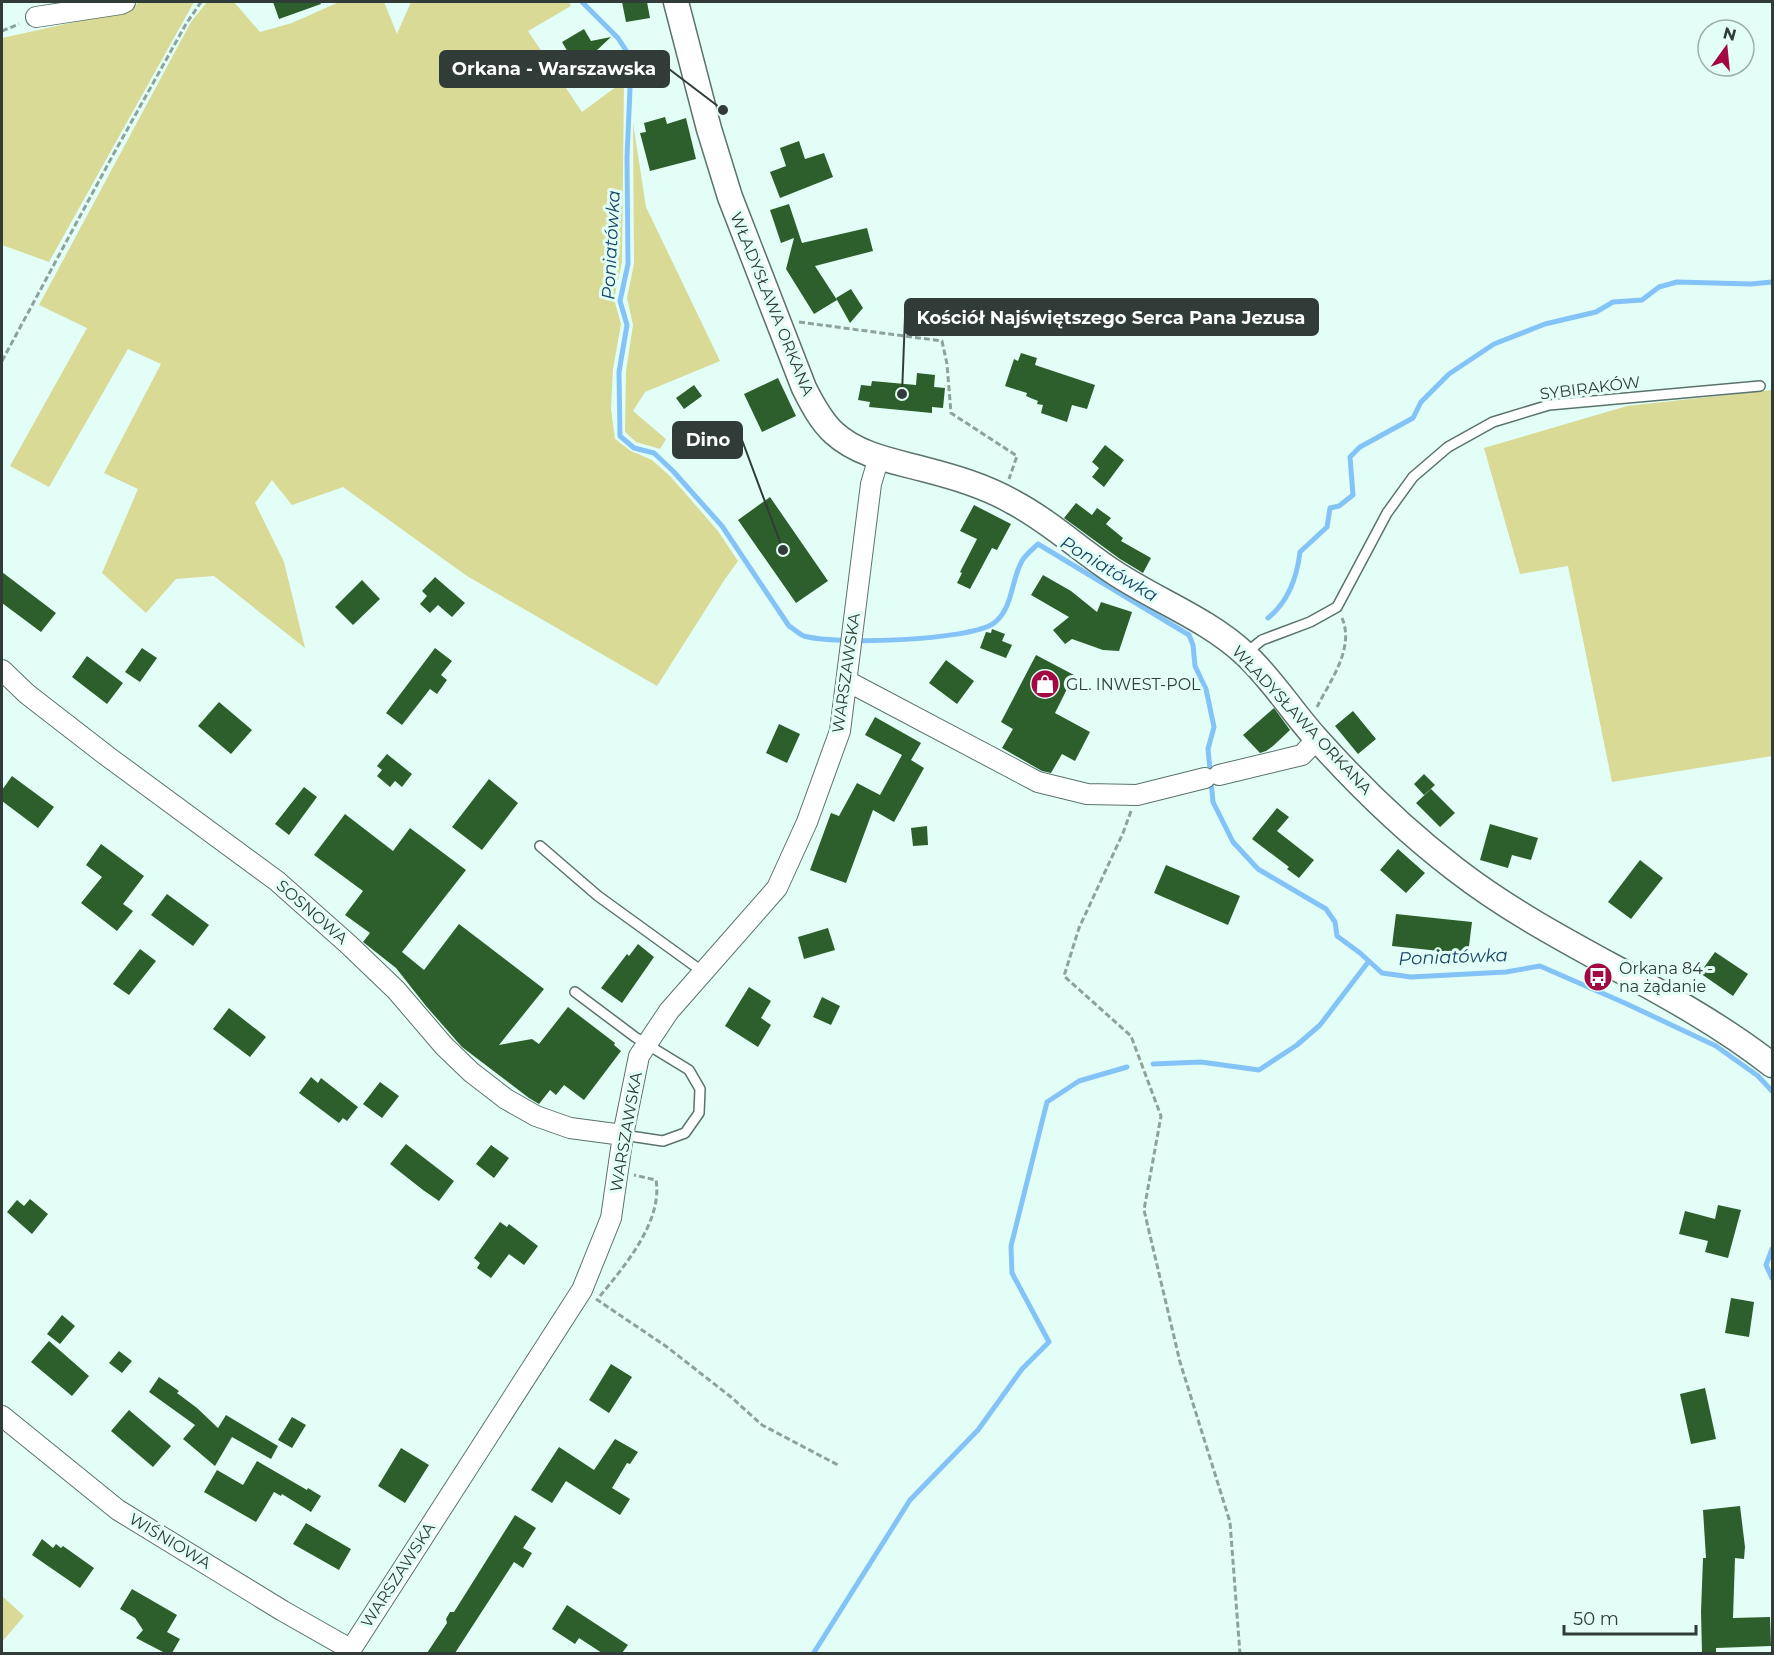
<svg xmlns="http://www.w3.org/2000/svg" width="1774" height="1655" viewBox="0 0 1774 1655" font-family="Montserrat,sans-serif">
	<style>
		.green { fill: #d8da95 }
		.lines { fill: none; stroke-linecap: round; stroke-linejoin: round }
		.stream { stroke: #84c3f7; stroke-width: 5 }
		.building { fill: #2c5f2b }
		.service-casing { stroke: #5a736c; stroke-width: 12 }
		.minor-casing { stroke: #5a736c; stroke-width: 22 }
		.tertiary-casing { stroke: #5a736c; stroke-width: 27 }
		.path { stroke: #8ea29d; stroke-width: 3; stroke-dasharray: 6 3; stroke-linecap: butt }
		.service { stroke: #fff; stroke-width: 9 }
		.minor { stroke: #fff; stroke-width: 20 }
		.tertiary { stroke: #fff; stroke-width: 24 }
		.labels { text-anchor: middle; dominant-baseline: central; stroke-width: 6; stroke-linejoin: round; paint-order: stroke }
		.street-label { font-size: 16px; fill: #313c39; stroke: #e2fef6 }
		.poi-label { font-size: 16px; fill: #313c39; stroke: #e2fef6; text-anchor: start }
		.water-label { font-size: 18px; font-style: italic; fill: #174668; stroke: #e2fef6 }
		.leader { fill: none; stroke: #313c39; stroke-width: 2 }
		.callout-dot { fill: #313c39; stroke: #e2fef6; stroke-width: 2 }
		.callout { fill: #313c39; stroke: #313c39; stroke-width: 2 }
		.callout-label { font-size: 18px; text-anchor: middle; font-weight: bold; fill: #fff }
	</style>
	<rect width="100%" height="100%" fill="#e2fef6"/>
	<path class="green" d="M140,2H194L49,262L2,245V38L125,11Z
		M207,2H234L260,32L292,23L339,2H384L397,34L411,2H569L571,6L528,31L582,112L624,81L622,262L614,299L621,324L613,369L611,409L615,439L631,451L652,460L671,477L718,531L738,561L725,579L657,686L467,576L343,487L292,505L272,480L255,503L284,562L305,648L214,576L176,579L146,613L102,573L138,489L104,473L161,364L128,349L49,487L10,466L87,328L39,305L191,22Z
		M633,123L646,207L720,361L645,392L633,411L666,439L660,449L636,442L625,432L626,371L633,325L627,298L634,264Z
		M1772,390V756L1612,782L1568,566L1520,574L1484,448L1627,406Z
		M2,1596L24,1616L2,1642Z"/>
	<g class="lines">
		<path class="stream" d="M582,2L618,38L627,52L630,89L627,157L628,264L620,301L627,325L619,372L620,436L634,448L654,453L673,471L722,526L789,626C794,629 799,634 804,636C834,645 970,641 994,623C1013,609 1011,580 1022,561C1025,555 1033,549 1038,544L1189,635L1193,645L1195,666L1206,689L1214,727L1208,749L1213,802L1233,842L1258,869L1326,909L1335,922L1337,936L1360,953L1382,973L1411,977L1506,972L1540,966L1627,1004L1716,1046L1758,1076L1772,1091
			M1268,618C1288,602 1297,577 1300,552L1327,527L1330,508L1339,506L1353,495L1350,457L1360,447L1413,418L1421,402L1449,374L1494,344L1545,324L1596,312L1613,302L1642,300L1659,287L1677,282L1751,284L1772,282
			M1153,1064L1201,1062L1259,1070L1297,1045L1320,1025L1369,961
			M1772,1249L1766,1265L1772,1278
			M813,1654L910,1500L978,1430L1022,1369L1049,1342L1012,1273L1011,1246L1047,1102L1079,1081L1127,1067"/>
	</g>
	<path class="building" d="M273,2H320L321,4L279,19Z
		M622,2H647L650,18L626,22Z
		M584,29L591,41L611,37L596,51L603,63L582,76L562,42Z
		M665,117L667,124L686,118L696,159L650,171L640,133L646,132L644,123Z
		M799,141L805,159L824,153L833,177L780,198L770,172L786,166L780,148Z
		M789,204L802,243L867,228L873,251L815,266L837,300L814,314L786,269L794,238L781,243L770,210Z
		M851,289L863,308L850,323L836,298Z
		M1021,353L1037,358L1035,365L1095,385L1087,409L1072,405L1067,422L1041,413L1043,405L1037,404L1038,401L1026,396L1027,393L1005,386L1014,359L1018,361Z
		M917,373L935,375L934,387L945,388L943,408L932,407V413L869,407L870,402L858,400L861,385L871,386L872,381L916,385Z
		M778,378L796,416L762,432L744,394Z
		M694,385L702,396L684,409L676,398Z
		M1105,445L1124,460L1104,487L1092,477L1099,468L1092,462Z
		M770,497L828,581L796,603L738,520Z
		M1076,503L1092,515L1097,508L1111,518L1106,524L1123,538L1121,541L1151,558L1143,573L1120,559L1064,518Z
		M974,505L1011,524L997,550L992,548L970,589L957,583L962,573L960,572L977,539L960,531Z
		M2,572L56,613L41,632L2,603Z
		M1043,575L1071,591L1097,612L1101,602L1132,612L1119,651L1103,650L1072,639L1065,644L1053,630L1069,617L1031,595Z
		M435,577L465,603L452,617L438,605L430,613L420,604L427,596L422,591Z
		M362,580L380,599L353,625L335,607Z
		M992,629L1005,634L1002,641L1012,645L1006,658L980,648L986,632L991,633Z
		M142,648L157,658L140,682L125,672Z
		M435,648L452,661L441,675L447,680L437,694L430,689L402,725L386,713Z
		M1036,655L1074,675L1055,713L1090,732L1075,761L1062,754L1051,773L1042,771L1002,748L1013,729L1001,722Z
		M87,656L123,683L107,704L72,677Z
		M946,660L974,681L957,704L929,683Z
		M219,702L252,730L231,754L198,726Z
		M1274,708L1290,730L1273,746L1266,751L1260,753L1243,735Z
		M1353,711L1376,739L1358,754L1335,726Z
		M875,717L921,743L911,760L924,768L894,822L873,810L846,883L810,870L831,813L839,816L857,783L880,795L902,755L865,735Z
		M779,724L800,734L787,763L766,753Z
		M387,754L412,774L402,787L395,781L390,787L377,776L382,770L377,766Z
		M1424,774L1435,785L1424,795L1414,784Z
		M12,776L54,807L38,828L2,801V790Z
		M489,779L518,803L482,850L452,827Z
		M304,787L317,797L289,835L275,824Z
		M1431,789L1455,813L1440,827L1416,803Z
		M1277,808L1289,817L1277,831L1314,860L1299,878L1287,869L1289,867L1252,839Z
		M345,814L393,851L410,828L466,870L402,952L424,970L459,924L544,989L499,1045L532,1039L539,1044L568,1007L615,1043L614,1045L621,1051L584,1100L564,1085L556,1095L550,1090L539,1104L529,1098L462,1047L426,1006L396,968L363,942L370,933L345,915L363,891L314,855Z
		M1490,824L1538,838L1531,860L1512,855L1508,868L1480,860Z
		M927,826L928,845L913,846L911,828Z
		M101,844L144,876L123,904L133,911L117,931L81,903L102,877L86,865Z
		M1398,849L1425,873L1406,893L1380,870Z
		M1640,860L1663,878L1631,919L1608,902Z
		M1166,865L1240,896L1228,925L1154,893Z
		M167,894L209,925L193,946L151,915Z
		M1396,914L1472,922L1468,954L1392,946Z
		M828,928L835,950L804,959L798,937Z
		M638,944L654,957L622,1003L601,988L627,954L629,956Z
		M140,949L156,961L129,995L113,984Z
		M1715,952L1748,974L1733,996L1700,973Z
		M749,987L771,1001L761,1018L771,1025L758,1047L725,1026Z
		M822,997L840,1006L831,1025L813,1017Z
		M229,1008L266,1037L250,1057L213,1029Z
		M311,1077L318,1083L321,1078L358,1107L347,1121L343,1118L339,1123L299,1093Z
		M380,1082L399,1096L382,1118L363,1104Z
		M406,1144L454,1181L439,1201L423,1190L390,1164Z
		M491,1145L509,1158L494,1178L476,1164Z
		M30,1199L48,1214L32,1234L7,1212L17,1200L24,1206Z
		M1718,1205L1741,1210L1728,1258L1705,1252L1708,1241L1679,1234L1685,1211L1715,1219Z
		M500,1222L507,1227L509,1224L538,1246L524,1265L509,1254L491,1278L477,1268L480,1263L474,1258Z
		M1731,1298L1754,1302L1749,1337L1725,1333Z
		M62,1315L75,1326L60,1344L47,1334Z
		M49,1341L89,1376L72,1396L31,1362Z
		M119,1351L132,1361L122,1373L109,1363Z
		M611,1364L632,1377L609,1413L589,1400Z
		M159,1377L179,1391L177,1393L197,1408L218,1428L226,1415L278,1446L271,1459L232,1437L215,1466L183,1439L195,1425L149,1392Z
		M1705,1388L1716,1439L1691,1444L1680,1394Z
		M129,1410L171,1446L153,1467L111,1431Z
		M292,1417L306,1425L292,1448L278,1440Z
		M615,1439L638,1452L630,1464L627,1463L612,1488L630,1499L620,1515L566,1481L552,1503L531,1490L559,1447L594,1470Z
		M401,1448L429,1465L405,1503L378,1486Z
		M257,1461L307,1490L308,1488L321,1496L311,1512L282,1494L281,1496L274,1492L256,1522L204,1492L217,1470L243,1485Z
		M1740,1506L1745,1547L1744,1559L1735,1558L1733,1618L1770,1617L1771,1646L1716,1648V1652L1702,1653L1701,1612L1703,1558H1706L1703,1510Z
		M515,1515L536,1528L523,1548L532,1553L523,1568L514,1562L455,1653H427L447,1623L446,1619L450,1612H454Z
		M306,1523L351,1549L339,1570L293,1544Z
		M42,1539L53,1548L56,1544L61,1548L63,1546L94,1568L80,1588L32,1555Z
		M132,1589L177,1615L167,1632L180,1639L172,1653H165L136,1638L143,1630L135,1618L120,1609Z
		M567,1605L628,1645L622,1653H602L579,1638L575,1644L552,1629Z"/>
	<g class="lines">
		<g class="service-casing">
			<path id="service" d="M1247,652L1262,640L1310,622L1337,607L1387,513L1413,477L1448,447L1493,422L1549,405L1760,386
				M540,846L598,896L703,972
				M575,992L635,1037L689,1070L700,1089L699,1113L685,1133L663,1141L623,1135"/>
		</g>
		<g class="minor-casing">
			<path id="minor" d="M36,17L121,4L125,2
				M2,670L27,694L107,756L277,881L348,944L396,990L444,1046L471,1072L506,1099L536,1116L570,1128L623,1135
				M847,681L1038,782L1087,794L1137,795L1205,778
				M1219,775L1302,755L1317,739
				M2,1416L118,1510L283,1611L350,1649
				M348,1654L582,1290L611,1218L623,1135L639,1056L669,1011L777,888L807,822L840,731L871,484L879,457"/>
		</g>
		<g class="tertiary-casing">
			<path id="tertiary" d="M676,2L709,129L730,197L804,388C812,404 821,421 834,433C858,455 893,461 923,469C954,477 985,486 1013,502C1049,521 1079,549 1112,571C1155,600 1206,618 1245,654C1271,678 1291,710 1315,737C1357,784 1404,830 1455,869C1554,946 1674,988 1772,1065"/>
		</g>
		<path class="path" d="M2,31L19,24
			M799,322L942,341L947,364L951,413L1017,456L1009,479
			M2,361L113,155L186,24L201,2
			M1317,707C1330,681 1355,648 1342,618
			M1131,811L1123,833L1079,928L1064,976L1131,1036L1161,1116L1144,1210L1180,1362L1230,1522L1240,1654
			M600,1296C624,1267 663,1221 656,1180L634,1175
			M596,1299L667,1347L731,1397L762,1425L838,1465"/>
		<use href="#service" class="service"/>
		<use href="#minor" class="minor"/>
		<use href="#tertiary" class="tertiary"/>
	</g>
	<defs>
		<g id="shop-disc" transform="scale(1.5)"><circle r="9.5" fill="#a30842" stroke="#e2fef6"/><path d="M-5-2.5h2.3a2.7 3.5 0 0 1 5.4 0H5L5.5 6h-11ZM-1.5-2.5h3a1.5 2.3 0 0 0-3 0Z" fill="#fff"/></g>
		<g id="bus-disc" transform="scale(1.5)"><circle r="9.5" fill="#a30842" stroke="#e2fef6"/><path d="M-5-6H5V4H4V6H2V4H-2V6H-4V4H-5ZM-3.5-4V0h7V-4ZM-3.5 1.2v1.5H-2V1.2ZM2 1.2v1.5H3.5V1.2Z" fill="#fff"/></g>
	</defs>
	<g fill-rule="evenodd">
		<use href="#shop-disc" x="1045" y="684"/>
		<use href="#bus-disc" x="1598" y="977"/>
	</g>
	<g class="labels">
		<g class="street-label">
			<text transform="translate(772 304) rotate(68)">WŁADYSŁAWA ORKANA</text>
			<text transform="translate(1590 388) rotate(-7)">SYBIRAKÓW</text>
			<text transform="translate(846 673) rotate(-82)">WARSZAWSKA</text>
			<text transform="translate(1302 720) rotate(47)">WŁADYSŁAWA ORKANA</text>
			<text transform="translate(312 912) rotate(41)">SOSNOWA</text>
			<text transform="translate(626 1132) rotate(-80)">WARSZAWSKA</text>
			<text transform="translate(170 1541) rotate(31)">WIŚNIOWA</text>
			<text transform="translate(398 1575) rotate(-57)">WARSZAWSKA</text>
		</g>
		<g class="poi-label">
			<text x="1066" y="684">GL. INWEST-POL</text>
			<text x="1619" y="968">Orkana 84 -<tspan x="1619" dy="18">na żądanie</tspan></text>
		</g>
		<g class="water-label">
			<text transform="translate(611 245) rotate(-87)">Poniatówka</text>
			<text transform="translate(1109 569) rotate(31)">Poniatówka</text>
			<text transform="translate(1453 957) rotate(-2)">Poniatówka</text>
		</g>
	</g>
	<path class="leader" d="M723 110L669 69M902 394L905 317M783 550L742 440"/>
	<g class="callout-dot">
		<circle cx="723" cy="110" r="6"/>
		<circle cx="902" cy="394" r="6"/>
		<circle cx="783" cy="550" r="6"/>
	</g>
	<g class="callout">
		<rect x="440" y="51" width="229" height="36" rx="6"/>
		<rect x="905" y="299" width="413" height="36" rx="6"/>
		<rect x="673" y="422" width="69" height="36" rx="6"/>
	</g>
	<g class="callout-label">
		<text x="554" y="75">Orkana - Warszawska</text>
		<text x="1111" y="324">Kościół Najświętszego Serca Pana Jezusa</text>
		<text x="708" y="446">Dino</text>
	</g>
	<rect width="1774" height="1655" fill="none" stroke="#313c39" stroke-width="6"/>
	<g transform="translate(1726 48) rotate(15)"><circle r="28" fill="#e2fef6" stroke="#9bb0aa" stroke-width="1.5"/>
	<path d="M0-4.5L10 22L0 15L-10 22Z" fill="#a30842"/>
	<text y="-9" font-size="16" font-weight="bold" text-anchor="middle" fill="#313c39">N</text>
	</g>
	<path d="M1564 1625v9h132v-9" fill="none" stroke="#313c39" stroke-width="3"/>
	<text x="1573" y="1625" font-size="18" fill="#313c39" stroke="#e2fef6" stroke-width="4.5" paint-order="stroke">50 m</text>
</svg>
